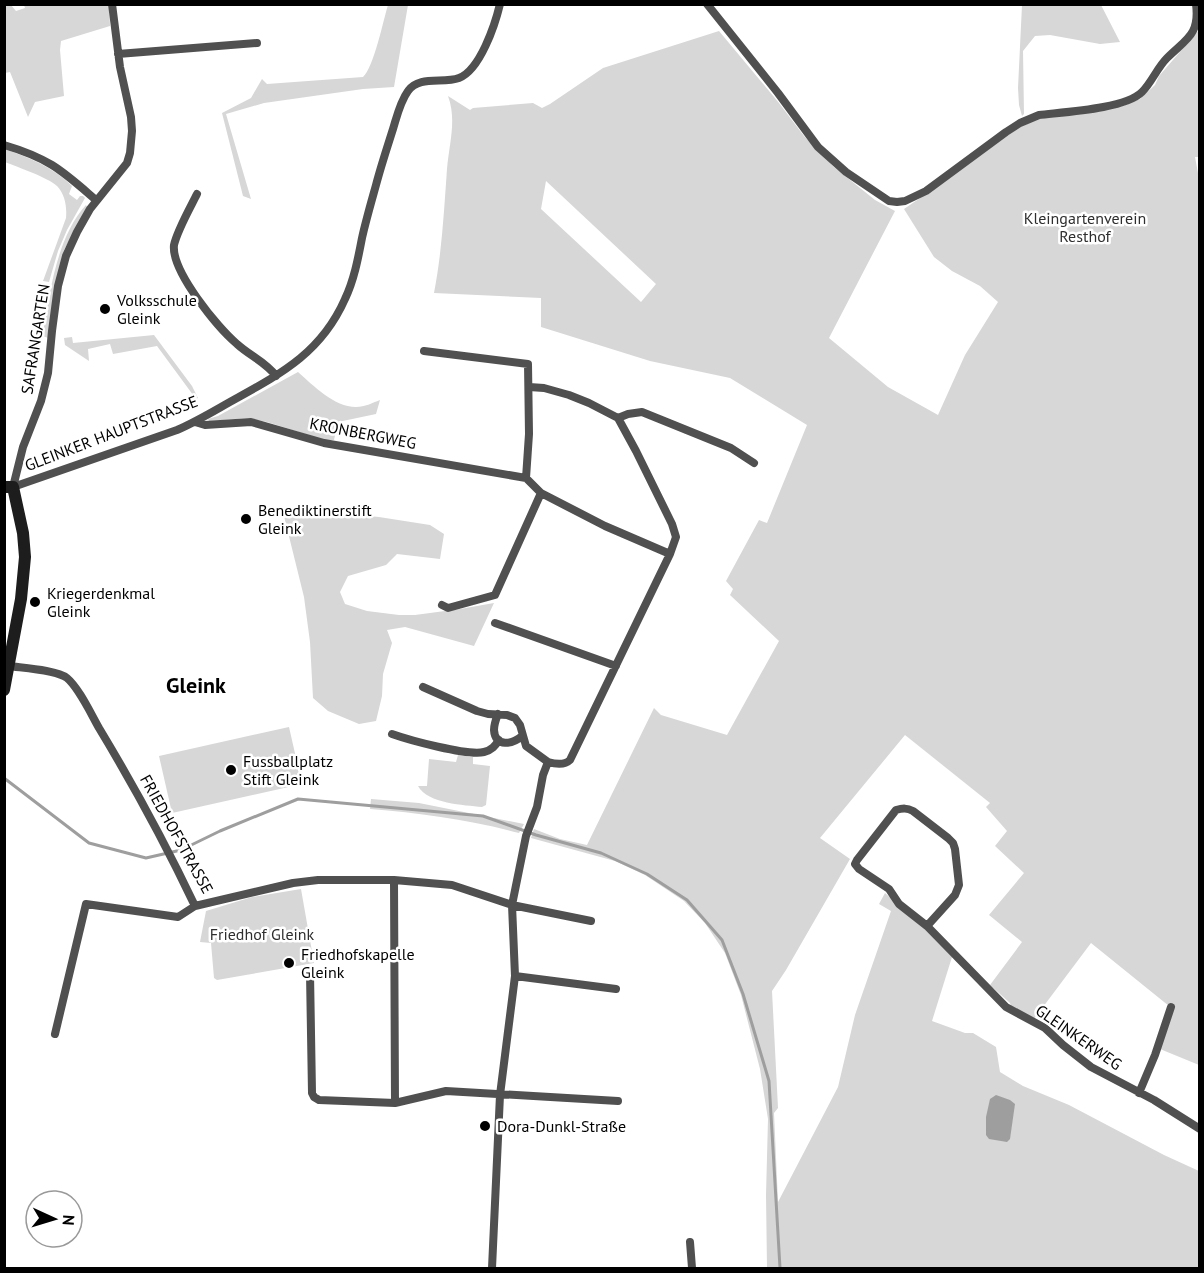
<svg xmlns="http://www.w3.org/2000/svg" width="1204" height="1273" viewBox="0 0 1204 1273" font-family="'PT Sans',sans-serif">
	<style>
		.green { fill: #d7d7d7; fill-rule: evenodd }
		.water { fill: #9e9e9e }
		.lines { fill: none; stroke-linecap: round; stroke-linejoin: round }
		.stream { stroke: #9e9e9e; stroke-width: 3 }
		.street { stroke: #505050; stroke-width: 8 }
		.secondary { stroke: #1d1d1d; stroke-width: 12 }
		.poi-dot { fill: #000; stroke: #fff; stroke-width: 2 }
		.labels { text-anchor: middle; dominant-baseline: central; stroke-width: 5; stroke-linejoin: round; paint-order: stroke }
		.park-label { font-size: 16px; fill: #2e2e2e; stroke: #fff }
		.poi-label { font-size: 16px; fill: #000; stroke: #fff; text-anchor: start }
		.street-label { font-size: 16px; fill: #000; stroke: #fff }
		.district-label { font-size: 22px; font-weight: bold; fill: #000; stroke: #fff }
	</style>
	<rect width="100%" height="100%" fill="#fff"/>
	<path class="green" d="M4,5H11L16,11L25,8L24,5H109L110,26L61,41L60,50L64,96L35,102L28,117L10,72L5,73Z
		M388,5H408L394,87L363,89L264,103L226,114L251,199L243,196L222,113L251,98L262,79L267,84L363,77C374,67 383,21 388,5Z
		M1022,5H1101L1120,42L1100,44L1050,35L1035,36L1023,51L1024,114L1022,116L1019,105L1018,88Z
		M1199,30L1200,157H1195L1200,184L1199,1065L1160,1049L1169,1006L1091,943L1034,1019L1011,1006L1010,1003L990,985L1022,942L989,915L1024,873L995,846L1007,831L986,807L990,803L905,735L820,838L850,859L786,970L772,991L778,1108L774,1113L778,1202L838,1087L855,1015L891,911L879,904L885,893L920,924L952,957L932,1021L965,1033H973L996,1047L1000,1072L1023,1086L1069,1105L1164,1155L1199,1171V1268H767L766,1195L768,1119L760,1069L741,995L725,953L705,923L684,901L645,875L615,861L531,838L534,829L560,839L587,845L654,708L661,715L727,735L779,641L730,595L733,589L726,581L759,520L767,523L807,425L730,378L650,361L541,327V298L434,293C442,252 444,210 447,169C449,144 457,120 448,96L470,110L473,108L533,103L542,108L550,104L603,68L719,31L779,103L804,136L834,167L875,200L895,211L829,338L888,387L938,415L965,355L998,302L980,286L952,271L934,257L904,209L948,179L1008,133L1038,119L1123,106L1140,99L1155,85L1159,76ZM546,181L656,284L641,302L541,209Z
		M4,149C29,157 54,168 72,186L69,194L77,200L80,196H83L85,198L67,230L58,251L49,282L43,281L66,218C67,207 65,194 57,186C47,177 17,167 5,162Z
		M86,205L87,207L64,250L48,338L43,336V333C50,291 57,237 86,205Z
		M154,335L192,386L198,398L196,399L157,346L113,354L110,344L88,349L89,361L65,345L64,338L72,337L73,343Z
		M298,372C314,386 334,407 356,407C365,407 372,403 380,400L376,414L338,422L334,440H325L267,422L248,418L209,421L208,419L218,416Z
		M282,508L379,517L430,525L444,534L440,559L397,554L386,565L348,576L340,592L345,604L367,611L399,615H415L460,609L494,603L474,646L405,627L387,630L392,643L383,674L382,696L376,721L359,724L328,711L313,698L310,642L304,597Z
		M289,727L302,784L172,813L159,756Z
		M458,755L473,757V764L490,766L486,805L482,807C464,805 428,804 418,786H427L429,759L456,762Z
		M371,799L419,803L524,824L519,833C471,820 420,813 370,809Z
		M301,889L314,963L217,980L214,978L211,943L200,942L206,911L252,897Z"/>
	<path class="water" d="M996,1095L1010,1100L1015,1104L1010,1139L1007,1142L989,1139L986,1135V1117L990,1099Z"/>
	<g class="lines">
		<path class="stream" d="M4,778L89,843L146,858L181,850L220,831L298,799L483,816L536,835L601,853L647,874L687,900L722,940L743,994L769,1081L780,1268"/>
		<path class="street" d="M112,4L120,67L131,117L132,131L130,153L127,163L90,209L77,232L66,256L58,286L52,331L48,373L41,401L23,447L13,487L177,430C198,421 217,409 237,398C284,372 322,351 345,299C354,280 358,259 362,238C366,220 371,203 376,185C381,166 387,148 393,129C397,116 400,102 408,91C419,75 443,84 459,78C480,70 495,25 500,4
			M707,4L778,93L818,147L846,172L889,201L897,202L905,201L926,191L1006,132L1020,123L1039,115C1064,112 1125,109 1142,92C1152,82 1157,68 1167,58C1186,39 1200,35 1196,4
			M118,54L257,43
			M4,145C21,150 37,156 52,165C68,175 82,188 96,200
			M197,194C190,208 177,231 174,245C171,271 218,328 237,344C250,356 266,362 276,376
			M424,351L528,364L529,434L526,478
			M529,387L544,388L569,395L589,403L618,418L636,451L672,524L676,537L670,554
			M618,418L628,414L642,412L731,448L754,463
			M195,422L205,425L251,422L324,443L526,478L541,493L605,526L670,554L570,760C564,766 555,764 548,762L543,775L537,807L526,836L512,905L515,976L500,1095L492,1268
			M442,605L448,608L495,595L541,493
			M495,623L616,666
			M9,666C23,668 57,670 67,678C79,688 91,714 99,728C134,786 166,845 195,906L293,883L318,880H394L452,885L512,905L591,921
			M423,687L477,711L488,714L507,715L515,718L520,725L526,746L548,762
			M498,714C496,719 494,725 494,730C495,748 513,744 522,736
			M392,734C409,740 467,756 484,752C492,750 495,746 499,740
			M394,880L395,1103
			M927,926L955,895L959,885L955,849L953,843L948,838L913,811C907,808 903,808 896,810L857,860L855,864L859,869L889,889L899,904L927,926L1006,1007L1045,1028L1063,1045L1091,1067L1154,1100L1200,1129
			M310,973L312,1093L314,1097L319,1100L395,1103L446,1091L618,1101
			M515,976L616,989
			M55,1034L86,904L178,917L195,906
			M1139,1093L1155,1055L1171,1007
			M690,1242L692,1268"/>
		<path class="secondary" d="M4,487H13L23,533L25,557L21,599L4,690"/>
	</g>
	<g class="poi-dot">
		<circle cx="105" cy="309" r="6"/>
		<circle cx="246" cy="519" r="6"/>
		<circle cx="35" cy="602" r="6"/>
		<circle cx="231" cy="770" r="6"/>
		<circle cx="289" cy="963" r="6"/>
		<circle cx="485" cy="1126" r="6"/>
	</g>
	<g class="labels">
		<g class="park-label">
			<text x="1085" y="218">Kleingartenverein<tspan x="1085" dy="18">Resthof</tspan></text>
			<text x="262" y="934">Friedhof Gleink</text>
		</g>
		<g class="poi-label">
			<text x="117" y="300">Volksschule<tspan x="117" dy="18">Gleink</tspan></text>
			<text x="258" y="510">Benediktinerstift<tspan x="258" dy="18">Gleink</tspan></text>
			<text x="47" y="593">Kriegerdenkmal<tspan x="47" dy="18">Gleink</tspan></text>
			<text x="243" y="761">Fussballplatz<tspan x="243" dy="18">Stift Gleink</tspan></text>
			<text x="301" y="954">Friedhofskapelle<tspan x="301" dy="18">Gleink</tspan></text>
			<text x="497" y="1126">Dora-Dunkl-Straße</text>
		</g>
		<g class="street-label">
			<text transform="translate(35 339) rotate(-81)">SAFRANGARTEN</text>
			<text transform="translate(111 433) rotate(-21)">GLEINKER HAUPTSTRASSE</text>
			<text transform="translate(363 433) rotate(11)">KRONBERGWEG</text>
			<text transform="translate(177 834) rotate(61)">FRIEDHOFSTRASSE</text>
			<text transform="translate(1079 1037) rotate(35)">GLEINKERWEG</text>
		</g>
		<g class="district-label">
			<text x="196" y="685">Gleink</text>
		</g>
	</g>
	<rect width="1204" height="1273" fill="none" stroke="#000000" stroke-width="12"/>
	<g transform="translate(54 1219) rotate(94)"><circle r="28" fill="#ffffff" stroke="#999999" stroke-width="1.5"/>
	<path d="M0-4.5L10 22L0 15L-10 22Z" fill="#000000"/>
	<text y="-9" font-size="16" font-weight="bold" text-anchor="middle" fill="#000000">N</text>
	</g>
</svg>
